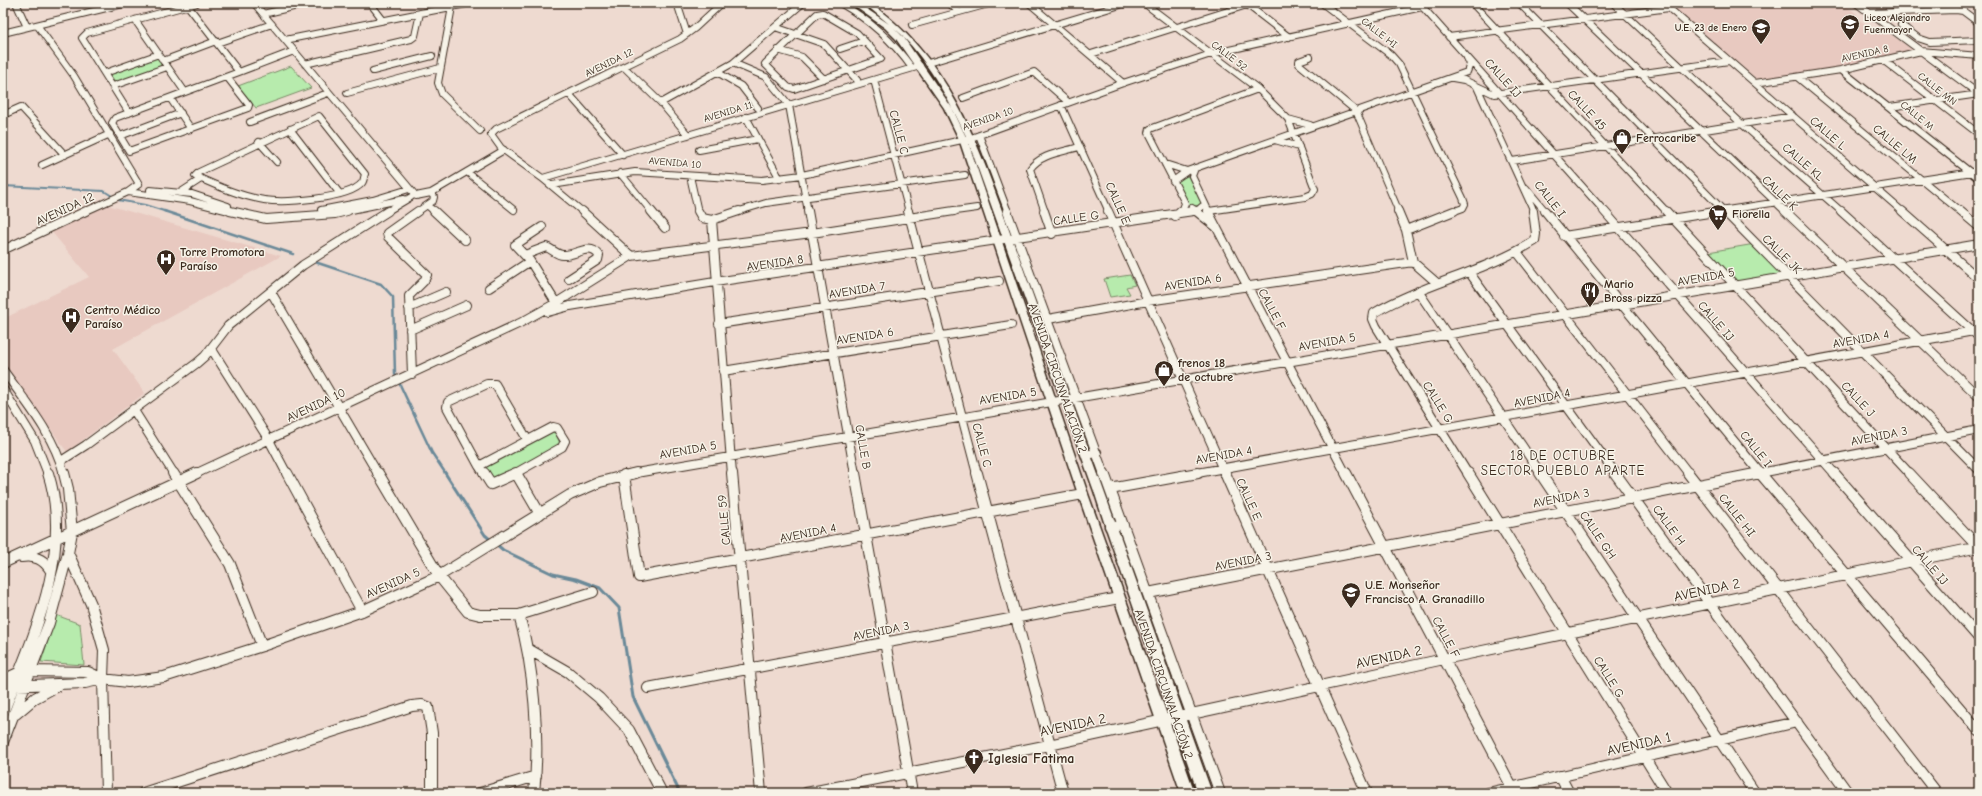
<svg xmlns="http://www.w3.org/2000/svg" width="1982" height="796" viewBox="0 0 1982 796" font-family="'Comic Neue',sans-serif">
	<style>
		.built { fill: #e8c9c0 }
		.green { fill: #b7ebad; stroke: #798a66 }
		.lines { fill: none; stroke-linecap: round; stroke-linejoin: round }
		.stream-far2 { stroke: #6a8998; stroke-width: 2 }
		.stream-far1 { stroke: #6a8998; stroke-width: 2.5 }
		.stream { stroke: #6a8998; stroke-width: 3 }
		.minor-far2-casing { stroke: #3b2a1e; stroke-width: 8 }
		.minor-far1-casing { stroke: #3b2a1e; stroke-width: 10 }
		.minor-casing { stroke: #3b2a1e; stroke-width: 12 }
		.major-casing { stroke: #3b2a1e; stroke-width: 3 }
		.minor-far2 { stroke: #f7f3e8; stroke-width: 6 }
		.minor-far1 { stroke: #f7f3e8; stroke-width: 8 }
		.minor { stroke: #f7f3e8; stroke-width: 10 }
		.major { fill: #f7f3e8; fill-rule: evenodd }
		.labels { text-anchor: middle; dominant-baseline: central; stroke-width: 3; stroke-linejoin: round; paint-order: stroke }
		.far-poi-label { font-size: 10px; font-weight: bold; fill: #3b2a1e; stroke: #f7f3e8; text-anchor: start }
		.far-street-label { font-size: 10px; fill: #3b2a1e; stroke: #f7f3e8 }
		.street-label { font-size: 12px; fill: #3b2a1e; stroke: #f7f3e8 }
		.poi-label { font-size: 12px; font-weight: bold; fill: #3b2a1e; stroke: #f7f3e8; text-anchor: start }
		.neighbourhood-label { font-size: 13px; letter-spacing: 1px; fill: #3b2a1e; stroke: #f7f3e8 }
		.near-street-label { font-size: 14px; fill: #3b2a1e; stroke: #f7f3e8 }
		.near-poi-label { font-size: 14px; font-weight: bold; fill: #3b2a1e; stroke: #f7f3e8; text-anchor: start }
	</style>
	<rect width="100%" height="100%" fill="#eedad0"/>
	<filter id="ink" filterUnits="userSpaceOnUse"><feTurbulence type="fractalNoise" baseFrequency=".025" numOctaves="2"/><feDisplacementMap in="SourceGraphic" scale="8" xChannelSelector="R" yChannelSelector="G"/><feConvolveMatrix kernelMatrix="1 2 1 2 8 2 1 2 1" color-interpolation-filters="sRGB"/></filter>
	<g filter="url(#ink)">
		<path class="built" d="M1668,3H1842L1857,14L1852,15L1875,31L1884,30L1914,51L1834,69L1758,80Z
			M104,204L281,256L113,349L145,393L67,452L3,361V319L89,277L51,231Z"/>
		<path class="green" d="M157,57L164,66L115,83L109,73Z
			M291,66L311,88L256,108L238,86Z
			M1188,176L1203,205L1190,206L1176,180Z
			M1755,244L1784,275L1736,283L1708,252Z
			M1130,275L1135,285L1126,287L1130,294L1110,297L1104,279Z
			M553,429L561,445L491,482L482,467Z
			M56,615L80,624L84,665L41,662Z"/>
		<g class="lines">
			<path class="stream-far2" d="M3,186L104,191L112,196
				M118,200L145,205L167,212"/>
			<path class="stream-far1" d="M164,211L293,254
				M315,262L381,284L393,297L395,374L432,453L446,474"/>
			<path class="stream" d="M445,473L485,535L491,540
				M495,543L503,550L553,574L576,579L600,588L619,608L633,697L680,793"/>
			<g class="minor-far2-casing">
				<path id="minor-far2" d="M16,3L27,27
					M254,3L416,196L431,193L504,150
					M370,3L383,20
					M450,3L452,7L438,83L442,94L480,131
					M677,3L687,34
					M840,3C870,20 892,40 912,68
					M949,3L958,11
					M1029,3L1123,83
					M1144,3L1258,89L1288,119L1315,189L1312,194L1305,197L1209,211
					M1245,3L1289,37
					M1322,3L1391,55L1399,64L1463,198L1465,204L1463,208L1452,212
					M1419,3L1605,212
					M1472,3L1667,212
					M1519,3L1725,212
					M1567,3L1786,212
					M1613,3L1743,125L1842,212
					M1663,3L1903,212
					M1856,3L1979,94
					M188,6L239,72L115,118L112,123L129,151L248,108L249,105L227,77
					M823,13L857,33L881,59L794,89L788,87L765,64L817,14Z
					M1869,13L1956,10L1963,11L1979,23
					M263,14L306,4
					M135,20L185,92
					M37,25L74,76L139,184L128,192L84,212
					M912,25L992,3
					M1901,25L1918,38L1930,42L1979,40
					M775,27L824,44L857,80
					M3,33L127,3
					M1449,37L1669,8
					M285,40L471,3
					M217,43L272,24
					M840,49L864,41
					M778,50L802,57L824,79
					M1091,54L1247,5
					M1310,57L1299,61V64L1356,111L1399,212
					M1883,60L1979,134
					M163,61L216,41
					M733,63L766,77L789,105L808,212
					M928,63L1127,3
					M305,64L411,39L415,36L420,13
					M624,67L661,103L688,135
					M1841,70L1979,179
					M373,71L432,56
					M239,72L294,51
					M717,72L741,86L758,108
					M105,73L159,54
					M1797,77L1961,212
					M1453,78L1464,80L1494,94L1729,61
					M874,80L909,212
					M1755,83L1841,70L1921,51L1979,56
					M113,86L167,67
					M1477,87L1532,207L1533,212
					M347,93L440,68
					M569,94L623,155
					M170,98L191,129
					M963,98L1034,72L1068,102
					M661,103L733,63L803,3
					M1061,105L1109,212
					M1890,107L1979,94
					M129,113L82,38L87,33L197,3
					M3,115L21,107L65,155
					M319,116L365,174C364,176 364,181 362,183C349,199 284,203 264,200C240,196 217,186 195,176L199,172Z
					M746,117L780,179
					M1288,119L1310,125
					M250,122L328,93
					M290,129L340,194
					M979,135L1008,212
					M120,136L181,113
					M1275,140L1299,147
					M259,142L277,162
					M699,150L758,139
					M1512,161L1793,116
					M1165,164L1187,171
					M42,165L110,134
					M1195,168L1192,176L1209,212
					M467,172L514,210
					M620,173L652,212
					M690,176L698,212
					M543,178L920,66
					M1173,181L1187,171L1467,72L1470,64L1467,58
					M552,185L635,172L762,180L802,175L971,138L1123,83L1211,54L1422,7
					M1526,188L1546,212
					M150,190L192,194L228,206
					M128,192L190,201L233,212
					M181,192L201,179
					M428,206L435,212
					M1192,208L1198,212
					M321,210L373,200L409,189
					M342,212L404,199
					M386,212L411,197
					M417,212L433,201L434,197L431,193
					M583,212L542,178L501,148L491,134L496,129L680,39L695,28L722,3
					M736,212L766,203L965,175
					M948,212L977,208
					M1045,212L1030,169C1040,154 1063,152 1079,147
					M1179,212L1183,209L1185,203L1149,133L1150,129L1258,89
					M1189,212L1198,210L1205,204
					M1714,212L1979,171"/>
			</g>
			<g class="minor-far1-casing">
				<path id="minor-far1" d="M230,211L266,219L335,214L347,211
					M434,211L465,240
					M582,211L631,256
					M651,211L665,228
					M698,211L702,218L712,220L739,211
					M808,211L855,474
					M908,211L977,474
					M1007,211L1104,474
					M1044,211L1052,234
					M1108,211L1225,474
					M1196,211L1216,227
					M1208,211L1346,474
					M1398,211L1406,230L1413,262L1437,283
					M1545,211L1761,474
					M1604,211L1835,474
					M1666,211L1910,474
					M1724,211L1979,470
					M1785,211L1979,397
					M1841,211L1979,337
					M1902,211L1979,279
					M1960,211L1979,227
					M1175,216L1180,211
					M712,220L732,474
					M542,227L515,245L530,261L556,303
					M1406,230L1454,211
					M1564,236L1721,211
					M3,250L86,211
					M1517,252L1689,474
					M525,255L546,247C552,249 557,255 563,255C576,256 589,242 599,255L598,260L569,279
					M1469,272L1616,474
					M489,288L530,261
					M1418,291L1541,474
					M271,292L378,474
					M409,308L446,292
					M548,312L570,306L715,282L1193,211
					M1048,319L1148,301L1413,262
					M719,324L999,281
					M410,330L467,305
					M211,348L269,440L287,474
					M3,370C26,402 54,435 64,474
					M723,371L1011,325
					M412,374L409,296L424,281L427,275L388,237L387,233L418,211
					M3,389L35,441L48,474
					M133,409L174,474
					M61,461L86,445L197,363L205,356L228,326L303,265L388,211
					M479,466L484,474
					M479,466L447,407L448,402L487,384H495L527,439
					M479,466L553,427L557,428L565,441L562,447L514,474
					M195,474L520,323L556,303L631,256L812,233L954,211
					M630,474L1979,244
					M1192,474L1979,330
					M1468,474L1376,326L1373,319L1374,313C1425,283 1485,272 1535,241L1536,234L1533,211
					M1755,474L1979,430"/>
			</g>
			<g class="minor-casing">
				<path id="minor" d="M173,473L230,564L262,646
					M287,473L362,611
					M378,473L439,576L468,612L480,615H519C534,667 540,739 534,793
					M484,473L491,484L516,473
					M516,473L540,514
					M732,473L761,793
					M855,473L912,793
					M977,473L1063,793
					M1104,473L1220,793
					M1225,473L1367,793
					M1346,473L1515,793
					M1468,473L1667,793
					M1540,473L1755,793
					M1615,473L1848,793
					M1688,473L1937,793
					M1760,473L1979,731
					M1834,473L1979,638
					M1909,473L1979,548
					M624,475L639,577L1083,494
					M1110,489L1198,473
					M68,553L91,604L104,650L103,679L106,793
					M21,557C35,555 44,559 51,571
					M3,563L197,473
					M1148,593L1760,473
					M519,615L593,592
					M528,649L568,672L599,698L629,730L662,793
					M3,680L18,673L31,671L88,672L103,679
					M3,686L85,683L103,679L128,682L164,677L262,646L362,611L439,576L570,495L600,482L636,473
					M648,688L1119,598
					M3,713C32,639 74,553 48,473
					M16,714L35,698L57,686
					M3,742L49,623L68,553L72,532L68,489L64,473
					M1560,776L1569,793
					M143,793L412,706L422,705L428,707L432,733V793
					M480,793L536,776
					M806,793L1049,745L1444,659L1979,547
					M1488,793L1797,722"/>
			</g>
			<g class="major-casing">
				<path id="major" d="M850,3H858L889,24L866,5L871,4C958,65 984,163 1019,257C1042,321 1066,386 1089,450H1100L1101,453L1100,456L1092,458L1115,522L1122,520L1126,522L1127,525L1126,528L1118,530L1212,793H1198L1107,531L1105,527V525L1094,491L967,138C948,98 927,58 894,28L902,35L952,108L967,139L1088,494L1195,793H1181L1078,494L959,139L944,108L896,39L885,28Z"/>
			</g>
			<use href="#minor-far2" class="minor-far2"/>
			<use href="#minor-far1" class="minor-far1"/>
			<use href="#minor" class="minor"/>
			<use href="#major" class="major"/>
		</g>
	</g>
	<defs>
		<g id="school-pin" transform="scale(1)"><path d="M0 17L-7.5 6A9.5 9.5 0 1 1 7.5 6Z" fill="#3b2a1e" stroke="#f7f3e8"/><path d="M0-5L7-2L0 1L-7-2ZM-4 1L0 2.5L4 1V4Q0 6-4 4Z" fill="#fff"/></g>
		<g id="shop-pin" transform="scale(1)"><path d="M0 17L-7.5 6A9.5 9.5 0 1 1 7.5 6Z" fill="#3b2a1e" stroke="#f7f3e8"/><path d="M-5-2.5h2.3a2.7 3.5 0 0 1 5.4 0H5L5.5 6h-11ZM-1.5-2.5h3a1.5 2.3 0 0 0-3 0Z" fill="#fff"/></g>
		<g id="supermarket-pin" transform="scale(1)"><path d="M0 17L-7.5 6A9.5 9.5 0 1 1 7.5 6Z" fill="#3b2a1e" stroke="#f7f3e8"/><path d="M-6-5.5h2.5l.6 2H6L4.5 2H-2.5L-4.4-4H-6ZM-1.5 3.2a1.3 1.3 0 1 0 .1 0ZM3 3.2a1.3 1.3 0 1 0 .1 0Z" fill="#fff"/></g>
		<g id="hospital-pin" transform="scale(1)"><path d="M0 17L-7.5 6A9.5 9.5 0 1 1 7.5 6Z" fill="#3b2a1e" stroke="#f7f3e8"/><path d="M-5-5h3v3.5h4V-5h3V5h-3V1.5h-4V5h-3Z" fill="#fff"/></g>
		<g id="restaurant-pin" transform="scale(1)"><path d="M0 17L-7.5 6A9.5 9.5 0 1 1 7.5 6Z" fill="#3b2a1e" stroke="#f7f3e8"/><path d="M-5-6h1v4h1v-4h1v4h1v-4h1v5L-1.5 .5V6h-2V.5L-5-1ZM5-6V6H3V1.5H1.5Q1.5-4 5-6Z" fill="#fff"/></g>
		<g id="church-pin" transform="scale(1)"><path d="M0 17L-7.5 6A9.5 9.5 0 1 1 7.5 6Z" fill="#3b2a1e" stroke="#f7f3e8"/><path d="M-1.2-6h2.4v3.5h3.3v2.4h-3.3V6h-2.4V-.1h-3.3v-2.4h3.3Z" fill="#fff"/></g>
	</defs>
	<g fill-rule="evenodd">
		<use href="#school-pin" x="1850" y="24"/>
		<use href="#school-pin" x="1761" y="28"/>
		<use href="#shop-pin" x="1622" y="138"/>
		<use href="#supermarket-pin" x="1718" y="214"/>
		<use href="#hospital-pin" x="166" y="259"/>
		<use href="#restaurant-pin" x="1590" y="291"/>
		<use href="#hospital-pin" x="71" y="317"/>
		<use href="#shop-pin" x="1164" y="370"/>
		<use href="#school-pin" x="1351" y="592"/>
		<use href="#church-pin" x="974" y="758"/>
	</g>
	<g class="labels">
		<g class="far-poi-label">
			<text x="1864" y="18">Liceo Alejandro<tspan x="1864" dy="12">Fuenmayor</tspan></text>
			<text x="1747" y="28" text-anchor="end">U.E. 23 de Enero</text>
		</g>
		<g class="far-street-label">
			<text transform="translate(1379 33) rotate(38)">CALLE HI</text>
			<text transform="translate(1865 54) rotate(-13)">AVENIDA 8</text>
			<text transform="translate(1229 56) rotate(37)">CALLE 52</text>
			<text transform="translate(609 63) rotate(-26)">AVENIDA 12</text>
			<text transform="translate(1937 89) rotate(38)">CALLE MN</text>
			<text transform="translate(728 112) rotate(-17)">AVENIDA 11</text>
			<text transform="translate(1917 116) rotate(39)">CALLE M</text>
			<text transform="translate(988 119) rotate(-19)">AVENIDA 10</text>
			<text transform="translate(675 163) rotate(5)">AVENIDA 10</text>
		</g>
		<g class="street-label">
			<text transform="translate(1503 78) rotate(48)">CALLE IJ</text>
			<text transform="translate(1587 110) rotate(47)">CALLE 45</text>
			<text transform="translate(899 132) rotate(75)">CALLE C</text>
			<text transform="translate(1828 133) rotate(41)">CALLE L</text>
			<text transform="translate(1895 144) rotate(40)">CALLE LM</text>
			<text transform="translate(1803 162) rotate(41)">CALLE KL</text>
			<text transform="translate(1780 193) rotate(44)">CALLE K</text>
			<text transform="translate(1550 199) rotate(52)">CALLE I</text>
			<text transform="translate(1118 203) rotate(66)">CALLE E</text>
			<text transform="translate(65 209) rotate(-25)">AVENIDA 12</text>
			<text transform="translate(1076 218) rotate(-8)">CALLE G</text>
			<text transform="translate(1782 254) rotate(45)">CALLE JK</text>
			<text transform="translate(775 263) rotate(-8)">AVENIDA 8</text>
			<text transform="translate(1706 277) rotate(-10)">AVENIDA 5</text>
			<text transform="translate(1193 282) rotate(-9)">AVENIDA 6</text>
			<text transform="translate(857 290) rotate(-9)">AVENIDA 7</text>
			<text transform="translate(1272 309) rotate(62)">CALLE F</text>
			<text transform="translate(1716 321) rotate(49)">CALLE IJ</text>
			<text transform="translate(865 336) rotate(-9)">AVENIDA 6</text>
			<text transform="translate(1861 339) rotate(-10)">AVENIDA 4</text>
			<text transform="translate(1327 342) rotate(-10)">AVENIDA 5</text>
			<text transform="translate(1058 378) rotate(71)">AVENIDA CIRCUNVALACIÓN 2</text>
			<text transform="translate(1008 396) rotate(-9)">AVENIDA 5</text>
			<text transform="translate(1542 398) rotate(-11)">AVENIDA 4</text>
			<text transform="translate(1858 399) rotate(47)">CALLE J</text>
			<text transform="translate(1438 402) rotate(58)">CALLE G</text>
			<text transform="translate(316 405) rotate(-25)">AVENIDA 10</text>
			<text transform="translate(1879 436) rotate(-11)">AVENIDA 3</text>
			<text transform="translate(982 445) rotate(75)">CALLE C</text>
			<text transform="translate(863 447) rotate(80)">CALLE B</text>
			<text transform="translate(1756 449) rotate(51)">CALLE I</text>
			<text transform="translate(688 450) rotate(-10)">AVENIDA 5</text>
			<text transform="translate(1224 455) rotate(-10)">AVENIDA 4</text>
			<text transform="translate(1561 498) rotate(-11)">AVENIDA 3</text>
			<text transform="translate(1249 499) rotate(65)">CALLE E</text>
			<text transform="translate(1737 515) rotate(52)">CALLE HI</text>
			<text transform="translate(724 520) rotate(-95)">CALLE 59</text>
			<text transform="translate(1669 525) rotate(54)">CALLE H</text>
			<text transform="translate(808 533) rotate(-11)">AVENIDA 4</text>
			<text transform="translate(1598 535) rotate(56)">CALLE GH</text>
			<text transform="translate(1243 561) rotate(-11)">AVENIDA 3</text>
			<text transform="translate(1930 565) rotate(49)">CALLE IJ</text>
			<text transform="translate(393 583) rotate(-24)">AVENIDA 5</text>
			<text transform="translate(881 631) rotate(-11)">AVENIDA 3</text>
			<text transform="translate(1446 637) rotate(62)">CALLE F</text>
			<text transform="translate(1609 677) rotate(58)">CALLE G</text>
			<text transform="translate(1164 684) rotate(71)">AVENIDA CIRCUNVALACIÓN 2</text>
		</g>
		<g class="poi-label">
			<text x="1636" y="138">Ferrocaribe</text>
			<text x="1732" y="214">Fiorella</text>
			<text x="180" y="252">Torre Promotora<tspan x="180" dy="14">Paraíso</tspan></text>
			<text x="1604" y="284">Mario<tspan x="1604" dy="14">Bross pizza</tspan></text>
			<text x="85" y="310">Centro Médico<tspan x="85" dy="14">Paraíso</tspan></text>
			<text x="1178" y="363">frenos 18<tspan x="1178" dy="14">de octubre</tspan></text>
			<text x="1365" y="585">U.E. Monseñor<tspan x="1365" dy="14">Francisco A. Granadillo</tspan></text>
		</g>
		<g class="neighbourhood-label">
			<text x="1563" y="455">18 DE OCTUBRE<tspan x="1563" dy="15">SECTOR PUEBLO APARTE</tspan></text>
		</g>
		<g class="near-street-label">
			<text transform="translate(1707 590) rotate(-12)">AVENIDA 2</text>
			<text transform="translate(1389 657) rotate(-12)">AVENIDA 2</text>
			<text transform="translate(1073 725) rotate(-12)">AVENIDA 2</text>
			<text transform="translate(1639 744) rotate(-13)">AVENIDA 1</text>
		</g>
		<g class="near-poi-label">
			<text x="988" y="758">Iglesia Fatima</text>
		</g>
	</g>
	<rect width="1982" height="796" fill="none" stroke="#f7f3e8" stroke-width="16"/>
	<rect x="8" y="8" width="1966" height="780" fill="none" stroke="#3b2a1e" stroke-width="1.5" filter="url(#ink)"/>
</svg>
